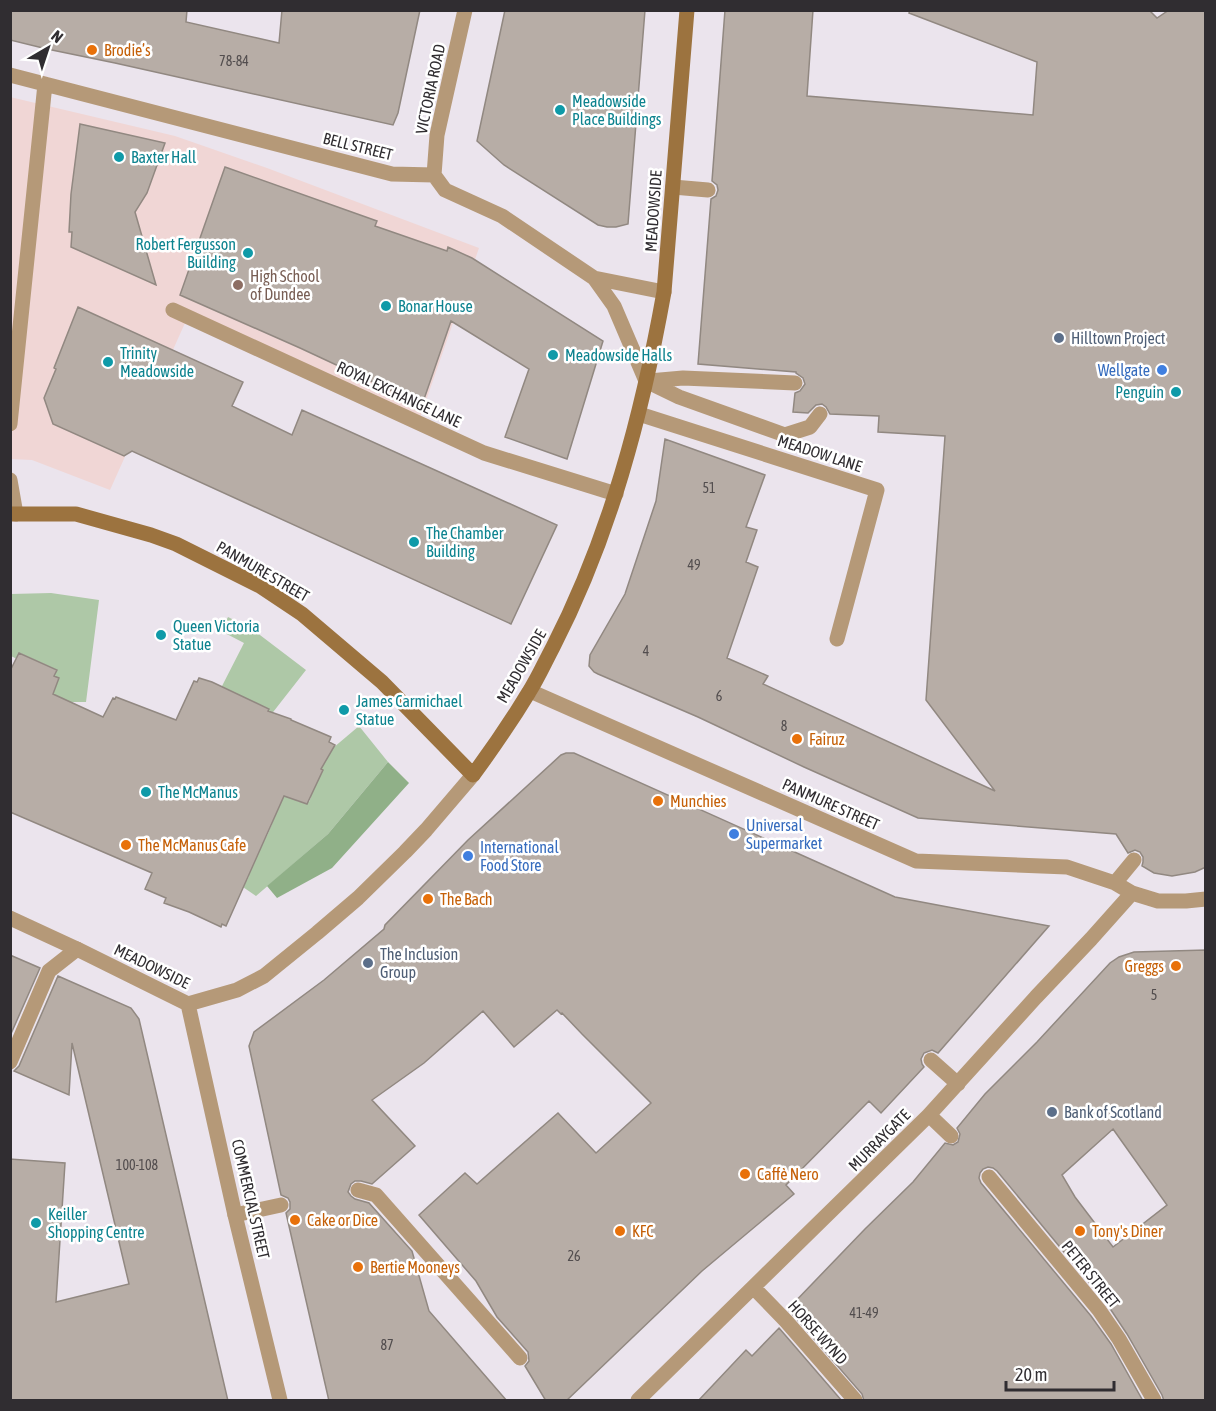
<svg xmlns="http://www.w3.org/2000/svg" width="1216" height="1411" viewBox="0 0 1216 1411" font-family="'Asap Condensed',sans-serif">
	<style>
		.education { fill: #f0d6d5 }
		.green { fill: #aec8a7 }
		.forest { fill: #90b088 }
		.building { fill: #b7ada6; stroke: #918881; stroke-width: 1.5; fill-rule: evenodd }
		.lines { fill: none; stroke-linecap: round; stroke-linejoin: round }
		.lane { stroke: #b59978; stroke-width: 15 }
		.street { stroke: #b59978; stroke-width: 15 }
		.secondary { stroke: #9c733f; stroke-width: 15 }
		.food-dot { fill: #e8710a; stroke: #fff; stroke-width: 2 }
		.culture-dot { fill: #0f9aa8; stroke: #fff; stroke-width: 2 }
		.education-dot { fill: #8d6e63; stroke: #fff; stroke-width: 2 }
		.service-dot { fill: #5c6f8a; stroke: #fff; stroke-width: 2 }
		.shop-dot { fill: #3f7fe0; stroke: #fff; stroke-width: 2 }
		.labels { text-anchor: middle; dominant-baseline: central; stroke-width: 5; stroke-linejoin: round; paint-order: stroke }
		.number-label { font-size: 14px; fill: #524d4e }
		.food-label { font-size: 16px; fill: #c56008; stroke: #fff; text-anchor: start }
		.street-label { font-size: 16px; fill: #302d31; stroke: #fff }
		.culture-label { font-size: 16px; fill: #0d838f; stroke: #fff; text-anchor: start }
		.education-label { font-size: 16px; fill: #785e54; stroke: #fff; text-anchor: start }
		.service-label { font-size: 16px; fill: #4e5e75; stroke: #fff; text-anchor: start }
		.shop-label { font-size: 16px; fill: #366cbe; stroke: #fff; text-anchor: start }
	</style>
	<rect width="100%" height="100%" fill="#ebe4ed"/>
	<path class="education" d="M10,97L175,136L267,168L479,248L420,418L185,323L110,490L32,460L11,459Z"/>
	<path class="green" d="M51,593L99,600L86,702H70L53,694L59,678L54,676L57,670L20,653L17,659L11,656V594Z
		M228,617L252,629L306,670L270,716L267,714L269,709L221,688L244,643L221,631Z
		M359,726L388,762L328,834L256,896L240,885L247,880L249,876L245,874C262,849 277,819 282,789L297,801L301,802L303,799L309,802L311,797L305,794L323,771L318,767L333,748Z"/>
	<path class="forest" d="M388,762L409,783L332,868L277,898L267,886L328,834Z"/>
	<path class="building" d="M10,10H187L186,22L279,43L282,10H420L398,113L393,125L115,63L47,49L10,40Z
		M505,10H645L628,224L616,227H607L598,225L504,165L477,141Z
		M725,10H813L807,96L1033,115L1037,62L909,13L910,10H1149L1157,18L1169,10H1206V867L1195,872L1172,876L1154,873L1142,866L1143,862V857L1140,852L1135,850L1128,853L1116,834L918,818L804,767L698,717L598,674L594,672L589,666L590,655L625,594L656,501L665,439L765,475L746,527L757,530L746,562L758,567L727,658L768,676L763,684L995,791L926,700L945,436L878,432L879,416L830,414L826,407L822,404L816,405L808,413L793,412L795,393L800,391L805,384L803,378L796,373V372L698,364L711,199L716,196L718,190L717,185L712,181Z
		M80,124L165,143L147,193L135,212L156,285L71,247L72,232H69L71,194Z
		M225,167L377,221L375,226L447,251L448,247L472,258L603,341L567,459L505,437L529,369L451,321L422,405L300,348L180,295Z
		M78,307L243,382L232,406L292,435L302,410L557,525L511,624L132,451L124,456L53,424L44,398L56,369L54,368Z
		M19,653L57,670L54,676L59,678L53,694L103,717L113,698L115,699L116,697L176,720L194,681L197,682L199,678L212,682L269,709L268,711L291,719V720L331,737L329,742L335,745L321,769L323,770L307,804L284,796L226,926L222,924L221,927L189,912L164,903L166,898L145,889L152,873L10,812V671Z
		M566,753H574L895,897L1049,926L938,1053L932,1050L924,1053L921,1059L922,1064L924,1067L881,1113L869,1101L786,1185L794,1194L702,1271L566,1401H546L525,1366L529,1361L528,1352L497,1317L476,1281L419,1215L465,1173L477,1184L558,1113L596,1153L651,1103L582,1034L562,1013L561,1014L557,1010L514,1047L483,1011L424,1063L372,1100L415,1146L372,1184L361,1181H355L351,1184L348,1192L351,1196L355,1199L369,1203L412,1251L429,1311L507,1401H329L286,1213L290,1209V1202L288,1198L281,1195L249,1046L254,1032L324,980L384,929L385,925L468,840L561,755Z
		M1206,950V1401H1164L1162,1395L1127,1334L1107,1304L997,1171L993,1168L988,1167L983,1169L980,1173L979,1178L981,1183L1091,1316L1111,1344L1143,1401H864L862,1394L788,1309L865,1229L913,1182L945,1143L953,1145L958,1142L960,1134L957,1128L985,1094L1037,1042L1110,963L1119,957L1134,952ZM1113,1129L1167,1205L1113,1247L1075,1197L1062,1175Z
		M10,955L40,968L10,1036Z
		M58,976L131,1008L139,1019L228,1401H10V1159L65,1163L56,1302L129,1284L72,1043L69,1095L14,1071L19,1066Z
		M779,1328L842,1401H698L746,1350L752,1356Z"/>
	<g class="lines">
		<path class="lane" d="M673,187L708,190
			M173,310L484,453L616,494
			M646,381L679,397L785,435L810,427L820,414
			M649,381L683,378L795,383
			M639,414L877,490L837,639
			M10,1062L49,971L77,949
			M358,1190L376,1195L520,1358
			M235,1215L281,1205"/>
		<path class="street" d="M10,75L392,174L434,175
			M434,175L445,190L502,216L594,278L614,306L646,381
			M434,175L437,135L465,10
			M594,278L664,292
			M10,424L45,84
			M10,480L16,514
			M530,691L916,861L1067,867L1115,883L1132,893L1158,901H1186L1206,899
			M1115,883L1134,860
			M10,918L77,949L188,1004L237,990L264,976L317,933L358,898L405,852L426,830L473,775
			M188,1004L235,1215L280,1400
			M931,1060L958,1084
			M929,1115L951,1136
			M989,1177L1099,1310L1119,1339L1154,1400
			M754,1288L786,1321L855,1400
			M638,1400L929,1115L1036,997L1091,939L1132,893"/>
		<path class="secondary" d="M10,514H76L151,535L176,544L260,586L302,614L382,682L473,775C493,748 512,720 529,692C538,678 545,662 553,647C610,536 642,415 664,292L687,10"/>
	</g>
	<g class="food-dot">
		<circle cx="92" cy="50" r="6"/>
		<circle cx="797" cy="739" r="6"/>
		<circle cx="658" cy="801" r="6"/>
		<circle cx="126" cy="845" r="6"/>
		<circle cx="428" cy="899" r="6"/>
		<circle cx="1176" cy="966" r="6"/>
		<circle cx="745" cy="1174" r="6"/>
		<circle cx="295" cy="1220" r="6"/>
		<circle cx="620" cy="1231" r="6"/>
		<circle cx="1080" cy="1231" r="6"/>
		<circle cx="358" cy="1267" r="6"/>
	</g>
	<g class="culture-dot">
		<circle cx="560" cy="110" r="6"/>
		<circle cx="119" cy="157" r="6"/>
		<circle cx="248" cy="253" r="6"/>
		<circle cx="386" cy="306" r="6"/>
		<circle cx="553" cy="355" r="6"/>
		<circle cx="108" cy="362" r="6"/>
		<circle cx="1176" cy="392" r="6"/>
		<circle cx="414" cy="542" r="6"/>
		<circle cx="161" cy="635" r="6"/>
		<circle cx="344" cy="710" r="6"/>
		<circle cx="146" cy="792" r="6"/>
		<circle cx="36" cy="1223" r="6"/>
	</g>
	<circle class="education-dot" cx="238" cy="285" r="6"/>
	<g class="service-dot">
		<circle cx="1059" cy="338" r="6"/>
		<circle cx="368" cy="963" r="6"/>
		<circle cx="1052" cy="1112" r="6"/>
	</g>
	<g class="shop-dot">
		<circle cx="1162" cy="370" r="6"/>
		<circle cx="734" cy="834" r="6"/>
		<circle cx="468" cy="856" r="6"/>
	</g>
	<g class="labels">
		<g class="number-label">
			<text x="234" y="61">78-84</text>
			<text x="709" y="488">51</text>
			<text x="694" y="565">49</text>
			<text x="646" y="651">4</text>
			<text x="719" y="696">6</text>
			<text x="784" y="726">8</text>
			<text x="1154" y="995">5</text>
			<text x="137" y="1165">100-108</text>
			<text x="574" y="1256">26</text>
			<text x="864" y="1313">41-49</text>
			<text x="387" y="1345">87</text>
		</g>
		<g class="food-label">
			<text x="104" y="50">Brodie’s</text>
			<text x="809" y="739">Fairuz</text>
			<text x="670" y="801">Munchies</text>
			<text x="138" y="845">The McManus Cafe</text>
			<text x="440" y="899">The Bach</text>
			<text x="1164" y="966" text-anchor="end">Greggs</text>
			<text x="757" y="1174">Caffè Nero</text>
			<text x="307" y="1220">Cake or Dice</text>
			<text x="632" y="1231">KFC</text>
			<text x="1092" y="1231">Tony's Diner</text>
			<text x="370" y="1267">Bertie Mooneys</text>
		</g>
		<g class="street-label">
			<text transform="translate(430 89) rotate(-78)">VICTORIA ROAD</text>
			<text transform="translate(358 146) rotate(14)">BELL STREET</text>
			<text transform="translate(653 211) rotate(-86)">MEADOWSIDE</text>
			<text transform="translate(399 394) rotate(25)">ROYAL EXCHANGE LANE</text>
			<text transform="translate(820 453) rotate(18)">MEADOW LANE</text>
			<text transform="translate(263 571) rotate(30)">PANMURE STREET</text>
			<text transform="translate(521 666) rotate(-60)">MEADOWSIDE</text>
			<text transform="translate(831 804) rotate(24)">PANMURE STREET</text>
			<text transform="translate(152 966) rotate(26)">MEADOWSIDE</text>
			<text transform="translate(879 1140) rotate(-45)">MURRAYGATE</text>
			<text transform="translate(251 1199) rotate(77)">COMMERCIAL STREET</text>
			<text transform="translate(1091 1274) rotate(51)">PETER STREET</text>
			<text transform="translate(818 1332) rotate(48)">HORSE WYND</text>
		</g>
		<g class="culture-label">
			<text x="572" y="101">Meadowside<tspan x="572" dy="18">Place Buildings</tspan></text>
			<text x="131" y="157">Baxter Hall</text>
			<text x="236" y="244" text-anchor="end">Robert Fergusson<tspan x="236" dy="18">Building</tspan></text>
			<text x="398" y="306">Bonar House</text>
			<text x="120" y="353">Trinity<tspan x="120" dy="18">Meadowside</tspan></text>
			<text x="565" y="355">Meadowside Halls</text>
			<text x="1164" y="392" text-anchor="end">Penguin</text>
			<text x="426" y="533">The Chamber<tspan x="426" dy="18">Building</tspan></text>
			<text x="173" y="626">Queen Victoria<tspan x="173" dy="18">Statue</tspan></text>
			<text x="356" y="701">James Carmichael<tspan x="356" dy="18">Statue</tspan></text>
			<text x="158" y="792">The McManus</text>
			<text x="48" y="1214">Keiller<tspan x="48" dy="18">Shopping Centre</tspan></text>
		</g>
		<g class="education-label">
			<text x="250" y="276">High School<tspan x="250" dy="18">of Dundee</tspan></text>
		</g>
		<g class="service-label">
			<text x="1071" y="338">Hilltown Project</text>
			<text x="380" y="954">The Inclusion<tspan x="380" dy="18">Group</tspan></text>
			<text x="1064" y="1112">Bank of Scotland</text>
		</g>
		<g class="shop-label">
			<text x="1150" y="370" text-anchor="end">Wellgate</text>
			<text x="746" y="825">Universal<tspan x="746" dy="18">Supermarket</tspan></text>
			<text x="480" y="847">International<tspan x="480" dy="18">Food Store</tspan></text>
		</g>
	</g>
	<rect width="1216" height="1411" fill="none" stroke="#302d31" stroke-width="24"/>
	<g transform="translate(48 48) rotate(39)" stroke="#ffffff" stroke-width="4.5" paint-order="stroke">
	<path d="M0-4.5L10 22L0 15L-10 22Z" fill="#302d31"/>
	<text y="-9" font-size="16" font-weight="bold" text-anchor="middle" fill="#302d31">N</text>
	</g>
	<path d="M1006 1381v9h108v-9" fill="none" stroke="#302d31" stroke-width="3"/>
	<text x="1015" y="1381" font-size="18" fill="#302d31" stroke="#ffffff" stroke-width="4.5" paint-order="stroke">20 m</text>
</svg>
